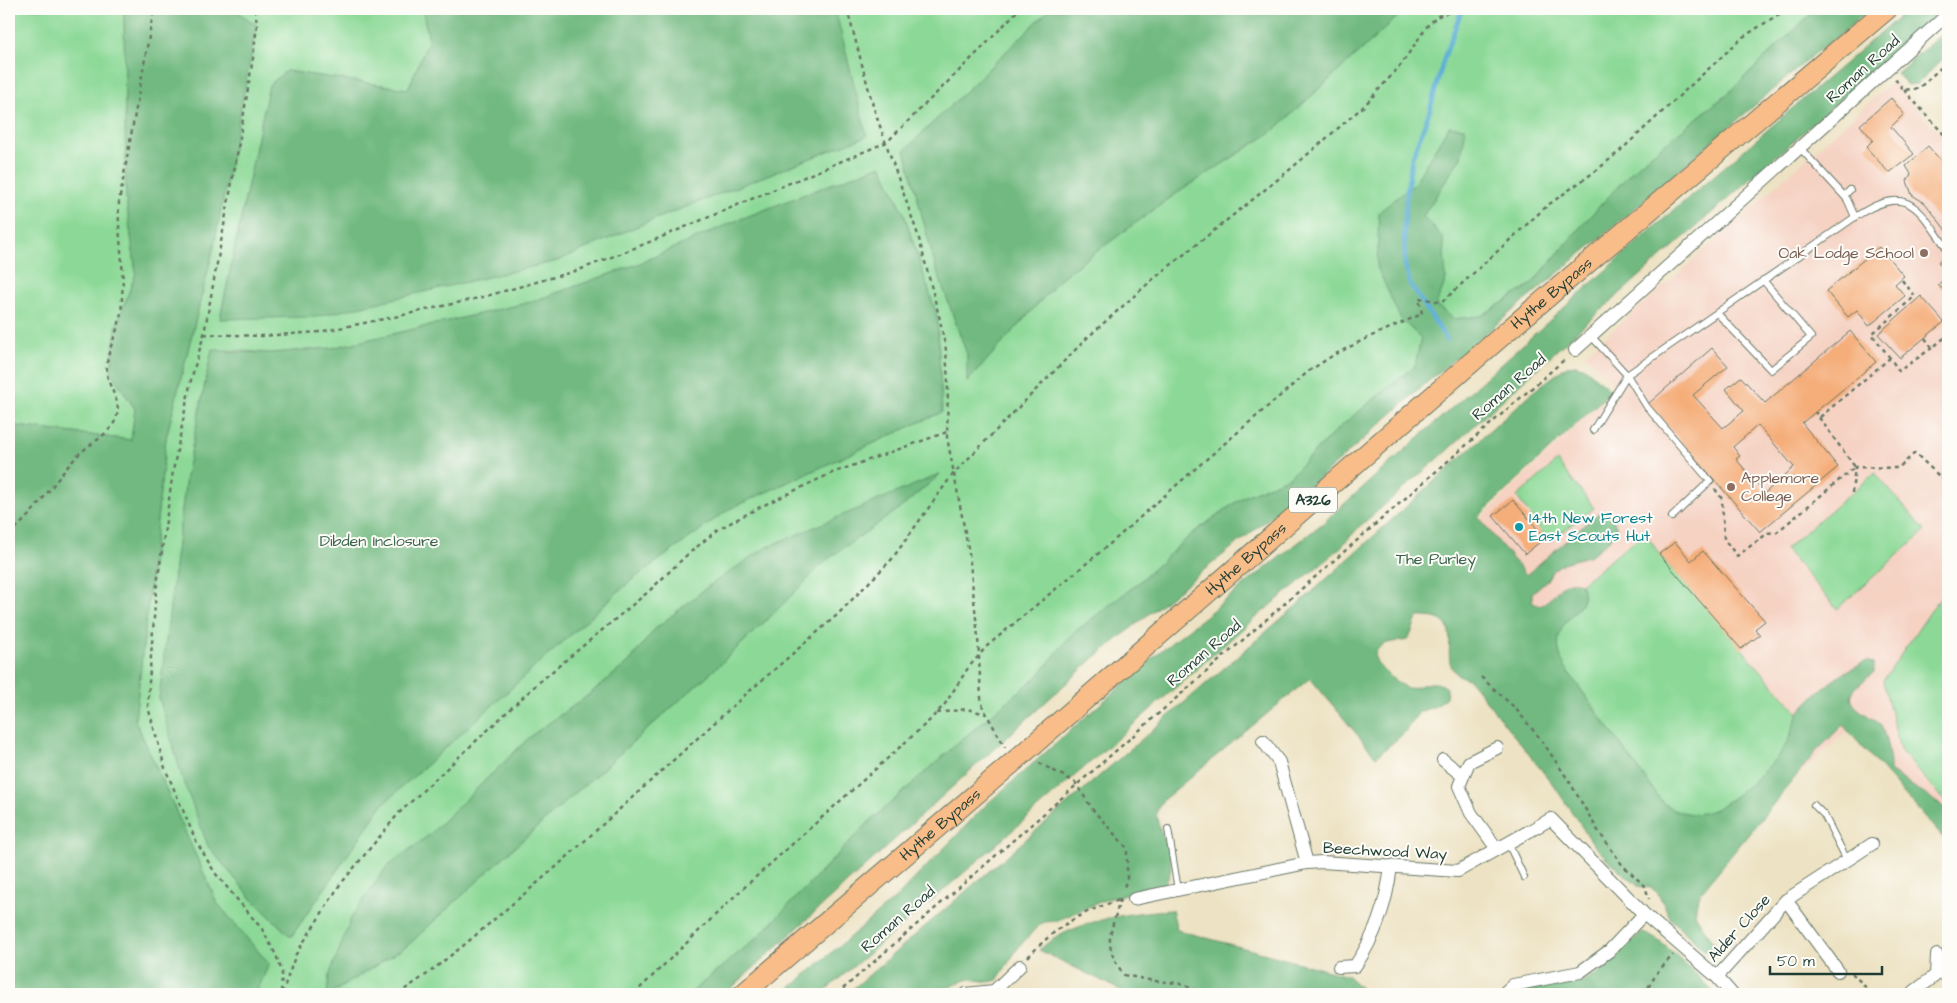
<svg xmlns="http://www.w3.org/2000/svg" width="1957" height="1003" viewBox="0 0 1957 1003" font-family="'Architects Daughter',sans-serif">
	<style>
		.built { fill: #f5d2c2 }
		.green { fill: #8cd997; stroke: #568b66; fill-rule: evenodd }
		.forest { fill: #71b980; stroke: #487b5a }
		.lines { fill: none; stroke-linecap: round; stroke-linejoin: round }
		.stream { stroke: #59add5; stroke-width: 4.5 }
		.building { fill: #f5ad79; fill-rule: evenodd }
		.service-casing { stroke: #677766; stroke-width: 8 }
		.minor-casing { stroke: #677766; stroke-width: 14 }
		.primary-casing { stroke: #677766; stroke-width: 22 }
		.path { stroke: #677766; stroke-width: 2.5; stroke-dasharray: 4 4; stroke-linecap: butt }
		.service { stroke: #fff; stroke-width: 6 }
		.minor { stroke: #fff; stroke-width: 12 }
		.primary { stroke: #f8bd88; stroke-width: 20 }
		.education-dot { fill: #8d6e63; stroke: #fdfcf7; stroke-width: 2 }
		.culture-dot { fill: #0f9aa8; stroke: #fdfcf7; stroke-width: 2 }
		.labels { text-anchor: middle; dominant-baseline: central; stroke-width: 4; stroke-linejoin: round; paint-order: stroke }
		.shield { fill: #fdfcf7; stroke: #62766e; stroke-width: 1 }
		.shield-label { font-size: 15px; font-weight: bold; fill: #1f3d34 }
		.street-label { font-size: 16px; fill: #1f3d34; stroke: #fdfcf7 }
		.education-label { font-size: 16px; fill: #785e54; stroke: #fdfcf7; text-anchor: end }
		.culture-label { font-size: 16px; fill: #0d838f; stroke: #fdfcf7; text-anchor: start }
		.park-label { font-size: 16px; fill: #3a644d; stroke: #fdfcf7 }
	</style>
	<rect width="100%" height="100%" fill="#fdfcf7"/>
	<filter id="ink" filterUnits="userSpaceOnUse"><feTurbulence type="fractalNoise" baseFrequency=".02" numOctaves="2"/><feDisplacementMap in="SourceGraphic" scale="10" xChannelSelector="R" yChannelSelector="G"/><feConvolveMatrix kernelMatrix="1 2 1 2 8 2 1 2 1" color-interpolation-filters="sRGB"/></filter>
	<filter id="wash" filterUnits="userSpaceOnUse"><feTurbulence type="fractalNoise" baseFrequency=".0096" numOctaves="4" result="noise"/><feDisplacementMap in="SourceGraphic" scale="20" xChannelSelector="R" yChannelSelector="G"/><feGaussianBlur stdDeviation="1.12" result="paint"/><feColorMatrix in="noise" values="0 0 0 0 0 0 0 0 0 0 0 0 0 0 0 0 0 1.4 0 .05"/><feComposite in="paint" operator="in"/></filter>
	<g filter="url(#wash)">
		<rect width="100%" height="100%" fill="#ede2c3"/>
		<path class="built" d="M1893,81L1948,143V830L1850,730L1703,856L1460,539L1617,387L1585,354L1672,279Z"/>
		<path class="green" d="M9,9H124L126,199L136,273L116,327L111,372L135,409L131,440L16,426L9,431Z
			M233,9H422L429,39L408,89L286,71L269,85L220,318L488,276L557,261L645,223L866,136L835,9H1050L905,150L935,265L967,354L968,381L1063,276L1174,195L1272,132L1406,9H1816L1731,91L1638,165L1583,224L1531,285L1481,316L1454,319L1436,305L1446,279L1423,216L1461,157L1449,126L1414,184L1400,318L1421,338L1415,366L1341,426L1289,477L1243,497L1193,533L1137,584L1071,635L1038,676L966,736L867,824L758,937L689,994H330L407,946L508,853L716,668L776,611L829,558L903,506L938,476L710,585L654,630L629,662L582,700L532,735L428,836L387,866L329,976L327,994H256L269,964L217,903L135,720L166,438L214,246L256,25ZM881,165L903,211L937,316L942,412L729,509L629,582L382,805L291,937L253,900L208,846L159,698L186,477L212,349L271,353L332,348L531,302L638,264L733,222Z
			M1557,461L1594,508L1549,542L1517,497Z
			M1875,473L1925,531L1837,609L1785,549Z
			M1645,532L1659,554L1798,713C1795,724 1792,735 1786,746C1775,765 1731,803 1711,811C1693,817 1678,813 1663,803L1569,673C1566,668 1562,662 1560,656C1549,615 1594,613 1581,584Z
			M1948,586V805L1900,750L1883,681Z"/>
		<path class="forest" d="M124,9H233L257,25L214,246L166,438L135,720L217,903L269,964L256,994H9V431L16,426L131,440L135,409L111,372L116,327L136,273L126,199Z
			M422,9H835L867,136L645,223L557,261L315,317L220,319L269,85L286,71L408,89L429,39Z
			M1050,9H1406L1272,132L1174,195L1063,276L967,382V354L935,265L905,150Z
			M1816,9H1872L1812,56L1594,243L1433,377L1323,475L1095,657L725,994H689L758,937L867,824L966,736L1038,676L1071,635L1137,584L1193,533L1243,497L1289,477L1341,426L1415,366L1421,338L1400,318L1377,267L1379,212L1414,184L1449,126L1466,128L1461,157L1423,216L1443,238L1446,279L1436,305L1454,319L1481,316L1531,285L1583,224L1638,165L1731,91Z
			M1908,9H1943L1582,327L1440,457L1360,526L1338,550L1255,618L966,871L821,994H783L898,896L986,805L1157,654L1323,523L1651,230Z
			M1948,28V54L1917,84L1907,85L1897,73Z
			M881,165L903,211L937,316L942,412L729,509L629,582L382,805L291,937L253,900L208,846L183,780L159,698L186,477L212,349L234,352L271,353L332,348L531,302L638,264L733,222Z
			M1576,365L1585,368L1611,391L1478,517L1526,575L1601,511C1610,515 1614,519 1617,529L1612,538L1591,555L1563,563L1553,570L1547,580L1532,593V601L1540,606C1558,597 1560,575 1581,584C1594,613 1549,615 1560,656C1562,662 1566,668 1569,673L1663,803C1678,813 1692,817 1710,811C1731,804 1774,765 1785,746C1792,736 1793,721 1800,711C1817,690 1842,672 1867,661L1874,664V672C1868,678 1859,683 1854,690C1842,707 1874,716 1881,726C1886,735 1891,761 1890,771L1948,810V840L1946,841L1843,725L1815,753L1702,891L1695,906V914L1714,945L1713,951L1707,953L1671,919L1658,893L1651,888L1638,886L1611,863L1594,845L1555,787L1469,679C1464,678 1459,676 1455,672C1438,654 1470,615 1418,617C1413,625 1413,633 1407,640C1399,642 1390,641 1383,645C1359,659 1397,681 1407,689C1423,687 1432,677 1447,688L1446,697L1438,705L1419,712L1404,733L1376,757L1310,678L1163,800C1160,805 1155,811 1157,818C1161,841 1182,862 1163,887L1125,894L1102,901L1056,921L1044,922L1036,928L1018,948L997,980L989,982L970,979L957,983L939,994H847L1311,593L1534,391L1567,366Z
			M940,474L903,506L829,558L776,611L716,668L508,853L407,946L330,994H327L329,976L352,916L387,866L428,836L532,735L582,700L629,662L654,630L710,585L765,548Z
			M1172,910L1177,930L1348,976L1367,994H1122L1121,990L1039,950C1071,921 1130,912 1172,910Z
			M1641,933C1658,933 1702,980 1715,994H1511C1528,983 1559,989 1580,982C1607,974 1620,950 1641,933Z"/>
		<g class="lines">
			<path class="stream" d="M1447,340L1410,284L1405,265L1404,228L1407,190L1412,158L1430,110L1444,58L1461,12"/>
		</g>
		<g id="blocks">
			<path class="building" d="M1891,98L1904,114L1891,127L1914,154L1889,173L1866,147L1873,140L1860,125Z
				M1928,146L1948,169V233L1925,203L1912,195L1907,181L1911,174L1906,166Z
				M1879,247L1904,276L1895,284L1905,296L1869,326L1857,310L1848,317L1826,291Z
				M1948,254V273L1938,262Z
				M1948,274V294L1938,285Z
				M1921,296L1944,322L1900,358L1878,334Z
				M1850,331L1876,362L1802,423L1838,467L1760,532L1648,404L1712,348L1728,366L1693,395L1723,428L1744,411L1726,389L1741,377L1765,403ZM1758,425L1794,467L1765,493L1736,459L1740,456L1733,447Z
				M1513,500L1545,538L1525,554L1493,516Z
				M1675,542L1691,561L1703,551L1765,621L1755,629L1760,635L1741,649L1659,554Z"/>
		</g>
	</g>
	<g filter="url(#ink)">
		<use href="#blocks" fill-opacity="0" stroke="#677766" stroke-width="1"/>
		<g class="lines">
			<g class="service-casing">
				<path id="service" d="M1844,196L1850,190
					M1855,217C1909,182 1918,208 1948,250
					M1717,313L1771,370L1811,337L1763,280
					M1591,336L1627,375L1855,217L1847,199L1800,148
					M1593,430L1627,375L1647,407L1710,481L1672,517
					M1814,805L1824,815L1847,860
					M1168,829L1178,890
					M1508,843L1524,877"/>
			</g>
			<g class="minor-casing">
				<path id="minor" d="M1575,350L1948,14
					M1263,741L1279,762L1307,863
					M1497,748L1469,762L1459,786L1471,813L1497,849
					M1443,760L1463,776
					M1134,899L1307,863L1322,862L1458,871L1551,819L1644,914L1717,977L1732,994
					M1786,900L1838,971
					M1339,967L1355,966C1375,937 1387,901 1391,866
					M1717,977L1786,900L1872,844
					M994,991L1020,966
					M966,994L994,991L1002,994
					M1503,994L1513,985L1580,972L1609,951L1644,914
					M1911,994L1936,975L1937,955"/>
			</g>
			<g class="primary-casing">
				<g id="primary">
					<path id="s1" d="M743,994L1018,758L1512,327L1887,9"/>
				</g>
			</g>
			<path class="path" d="M255,9L257,25L253,58L237,155L204,334L191,380L173,471L156,592L149,682L148,707L165,768L196,841L215,873L262,929L276,955L282,972L281,994
				M847,9L874,109L918,235L940,320L946,350L948,383L947,437L969,553L978,637L981,698L983,708L1005,747
				M1895,79L1904,90L1919,88L1948,61
				M1904,90L1948,139
				M204,334L262,336L319,332L399,316L483,297L579,270L652,241L887,142L984,46L1019,9
				M1925,338L1932,348L1948,335
				M1890,358L1872,334L1915,296L1901,279
				M1820,417L1890,358L1899,371L1932,348
				M1715,489L1722,499L1724,539L1737,556L1768,533L1777,532L1855,467L1815,412
				M1852,493L1855,467L1898,468L1915,453L1938,475L1948,482
				M9,534C38,511 54,480 79,454C91,443 108,435 115,421C124,404 109,390 107,374C105,356 114,340 119,323C121,315 122,305 122,296C125,265 117,233 119,202L154,9
				M1481,677L1515,708L1542,741L1569,781L1597,829L1623,866L1645,886L1649,899
				M937,713L967,709L986,714
				M1039,763L1075,782L1093,810L1127,848V879L1123,890
				M1120,899C1111,936 1101,942 1124,975L1154,981L1178,983L1206,994
				M1028,957C1057,926 1079,913 1119,900
				M1852,973L1872,994
				M282,993L296,954L315,924L339,886L399,813L537,684L648,592L688,554L719,529L760,507L832,473L947,432
				M398,994L426,975L464,945L556,867L745,695L836,616L892,559L953,474L1087,338L1152,280L1287,172L1364,106L1400,66L1428,25L1438,16L1459,9
				M634,994L738,893L929,721L945,704L968,668L987,646L1111,543L1188,475L1309,371L1332,356L1367,338L1422,314L1419,298L1442,302L1548,205L1597,170L1621,150L1743,37L1787,9
				M837,994L1565,359
				M1644,994L1659,970L1673,955"/>
			<use href="#service" class="service"/>
			<use href="#minor" class="minor"/>
			<use href="#primary" class="primary"/>
		</g>
	</g>
	<g class="education-dot">
		<circle cx="1924" cy="253" r="5"/>
		<circle cx="1731" cy="487" r="5"/>
	</g>
	<circle class="culture-dot" cx="1519" cy="527" r="5"/>
	<g class="labels">
		<rect class="shield" x="1289" y="487.5" width="48" height="25" rx="4"/>
		<g class="shield-label">
			<text x="1313" y="500">A326</text>
		</g>
		<g class="street-label">
			<text transform="translate(1863 69) rotate(-42)">Roman Road</text>
			<text stroke="none"><textPath href="#s1" startOffset="1070">Hythe Bypass</textPath></text>
			<text transform="translate(1509 387) rotate(-41)">Roman Road</text>
			<text stroke="none"><textPath href="#s1" startOffset="665">Hythe Bypass</textPath></text>
			<text transform="translate(1204 653) rotate(-41)">Roman Road</text>
			<text stroke="none"><textPath href="#s1" startOffset="260">Hythe Bypass</textPath></text>
			<text transform="translate(1385 851) rotate(3)">Beechwood Way</text>
			<text transform="translate(898 919) rotate(-41)">Roman Road</text>
			<text transform="translate(1739 928) rotate(-48)">Alder Close</text>
		</g>
		<g class="education-label">
			<text x="1914" y="253">Oak Lodge School</text>
			<text x="1741" y="478" text-anchor="start">Applemore<tspan x="1741" dy="18">College</tspan></text>
		</g>
		<g class="culture-label">
			<text x="1529" y="518">14th New Forest<tspan x="1529" dy="18">East Scouts Hut</tspan></text>
		</g>
		<g class="park-label">
			<text x="379" y="541">Dibden Inclosure</text>
			<text x="1436" y="559">The Purley</text>
		</g>
	</g>
	<rect width="1957" height="1003" fill="none" stroke="#fdfcf7" stroke-width="30"/>
	<path d="M1770 966v8h112v-8" fill="none" stroke="#1f3d34" stroke-width="2.5"/>
	<text x="1777" y="966" font-size="15" fill="#1f3d34" stroke="#fdfcf7" stroke-width="4" paint-order="stroke">50 m</text>
</svg>
